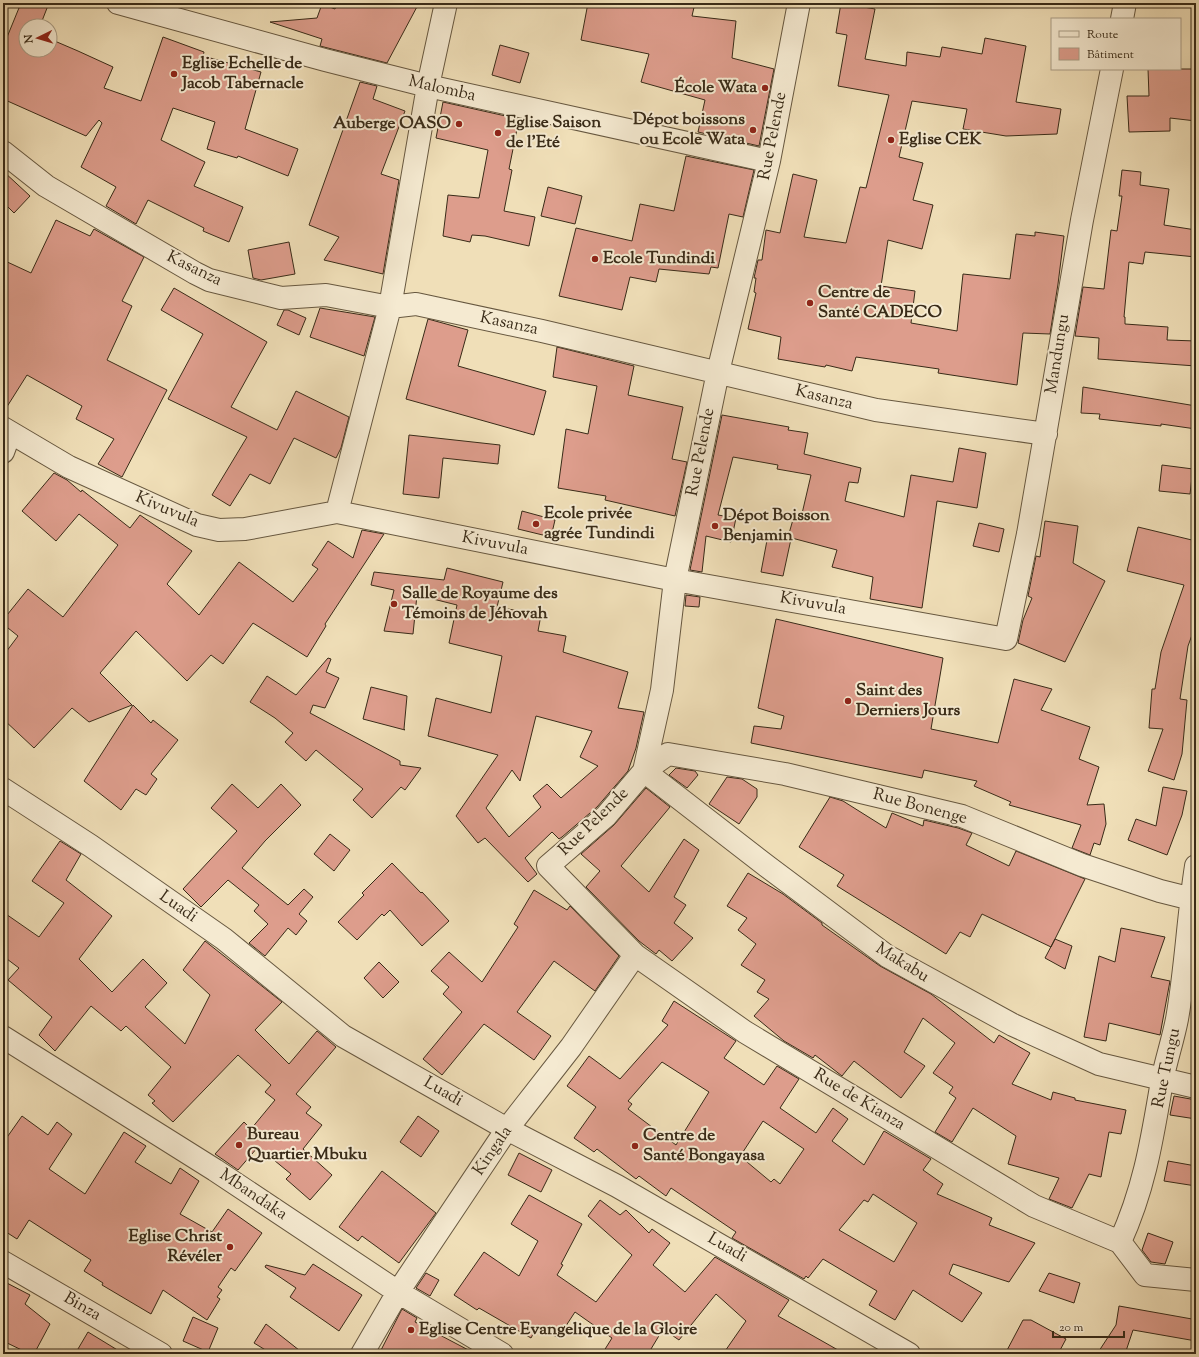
<svg xmlns="http://www.w3.org/2000/svg" width="1199" height="1357" viewBox="0 0 1199 1357" font-family="'Sorts Mill Goudy',serif">
	<style>
		.building { fill: #dd9d8c; stroke: #392b18; fill-rule: evenodd }
		.lines { fill: none; stroke-linecap: round; stroke-linejoin: round }
		.minor-casing { stroke: #675840; stroke-width: 24 }
		.minor { stroke: #f5ead1; stroke-width: 22 }
		.poi-dot { fill: #8f2418; stroke: #f5ead1; stroke-width: 1.5 }
		.labels { text-anchor: middle; dominant-baseline: central; stroke-width: 4; stroke-linejoin: round; paint-order: stroke }
		.poi-label { font-size: 17px; font-weight: bold; fill: #392b18; stroke: #f5ead1; text-anchor: start }
		.street-label { font-size: 17px; fill: #392b18; stroke: #f5ead1 }
	</style>
	<rect width="100%" height="100%" fill="#f0dfb8"/>
	<filter id="stains"><feTurbulence type="fractalNoise" baseFrequency=".005" numOctaves="4"/><feColorMatrix values="0 0 0 0 .2 0 0 0 0 .09 0 0 0 0 .02 0 0 0 .5 -.17"/></filter>
	<radialGradient id="worn" r=".72"><stop offset=".6" stop-color="#630" stop-opacity="0"/><stop offset="1" stop-color="#630" stop-opacity=".3"/></radialGradient>
	<path class="building" d="M21,3H49L40,26H26V50H50V39L78,51L113,67L104,88L141,101L163,37L204,52L203,56L261,72L245,129L298,149L288,176L238,156L237,158L207,149L215,122L173,108L161,140L205,162L194,186L243,207L229,242L203,231L204,228L148,200L136,224L106,206L116,187L81,167L102,123L99,120L86,136L3,99V47Z
		M337,3H419L387,63L320,46L322,39L270,22L317,18L322,4L335,9Z
		M588,3H695L692,16L736,21L732,58L774,69L759,146L698,132L705,100L641,82L649,54L581,40Z
		M841,3L875,9L865,59L906,66L907,52L940,57L942,47L982,54L985,38L1026,46L1016,102L1061,109L1057,134L1006,136L963,129L967,109L912,101L899,157L923,163L913,200L933,205L922,249L888,240L881,286L915,291L911,323L957,331L963,274L1010,279L1016,234L1035,236V232L1064,236L1058,284L1050,334L1023,333L1017,385L938,373L939,369L856,357L852,371L826,365L825,367L778,359L781,337L748,329L756,293L754,292L756,278H754L758,260H762L766,230L780,233L793,174L817,180L804,237L846,243L860,187L866,188L889,95L838,86L847,35L836,33Z
		M500,45L529,53L520,83L492,75Z
		M1148,69H1196V121L1170,118V131L1129,132L1127,96H1149Z
		M360,82L377,86L373,99L405,111L381,174L399,180L383,274L324,260L339,237L309,225Z
		M443,102L519,119L509,169L512,170L504,211L535,217L529,246L485,236L472,235L470,242L443,236L448,195L479,198L488,150L436,138Z
		M686,156L754,170L743,217L729,214L718,268L711,267L709,274L659,269L656,282L630,277L622,310L559,296L576,228L632,241L640,204L674,211Z
		M1122,170L1141,172L1140,185L1169,189L1164,225L1196,230V257L1145,252L1143,264L1129,262L1124,317H1125V324L1168,327L1167,340L1196,341V366L1098,359L1099,338L1075,336L1083,287L1104,289L1111,230L1117,231L1122,196H1119Z
		M3,171L30,196L14,213L3,202Z
		M548,187L582,196L575,224L541,216Z
		M56,220L90,236L94,229L144,257L122,301L132,306L107,360L167,390L122,477L98,464L114,439L76,419L82,406L27,375L3,413V260L31,273Z
		M289,242L295,274L261,280L253,278L248,250Z
		M174,288L267,342L231,407L277,430L296,391L349,417L341,448L336,458L294,438L270,484L250,474L230,506L212,495L247,437L168,399L203,334L161,310Z
		M320,308L375,317L364,356L310,337Z
		M284,310H288L306,318L299,335L277,325Z
		M428,319L468,330L458,366L546,391L534,435L406,399Z
		M557,347L634,366L628,395L683,407L672,459L687,462L675,516L605,500L606,496L558,488L566,429L588,434L597,386L553,377Z
		M1083,387L1196,406V429L1161,424V426L1099,419L1100,414L1081,413Z
		M722,415L789,427L788,430L808,433L804,454L861,468L858,483L849,482L845,501L904,517L911,475L953,482L959,448L986,453L977,508L937,501L922,608L870,599L873,577L832,567L837,550L788,537L794,516L801,518L811,475L777,469L778,465L733,457L718,515L736,518L731,542L706,536L702,572L690,570Z
		M409,435L500,445L498,464L443,458L439,498L403,494Z
		M1162,465L1193,469L1190,494L1159,491Z
		M54,473L67,480L81,492L82,490L130,528L140,515L192,551L167,584L199,615L239,562L293,602L318,569L312,565L328,541L353,558L362,530L384,534L325,624L326,626L307,657L253,623L223,664L211,655L187,681L136,631L100,673L132,705L89,722L72,708L34,748L3,719V656L18,636L3,624V620L28,589L63,617L118,545L79,514L56,541L22,511Z
		M522,511L555,520L551,537L518,529Z
		M1045,521L1078,526L1073,563L1105,581L1065,662L1018,643L1023,620L1032,598L1028,596L1036,556L1040,557Z
		M979,523L1004,529L999,552L973,546Z
		M1138,527L1196,541V624L1188,646L1180,699L1187,700L1182,754L1174,780L1148,771L1163,729L1149,728L1152,689H1155L1161,652L1184,585L1127,571Z
		M768,535L791,539L783,576L761,572Z
		M447,568L503,582L497,607L541,615L538,631L566,636L563,652L628,672L618,708L644,712L636,748L628,771L597,807L562,837L559,839L552,832L525,858L537,874L528,882L485,838L478,843L456,816L498,755L428,736L436,698L491,713L502,656L449,643L457,605L417,595L413,634L384,631L394,590L371,585L374,572L444,580ZM536,716L592,731L580,757L598,766L561,798L547,784L533,796L541,807L509,837L486,808L512,770L520,781Z
		M686,595L700,597L699,607L685,606Z
		M776,619L943,658L931,729L998,743L1014,679L1052,689L1041,710L1090,727L1079,759L1099,767L1087,805L1104,804L1106,824L1100,845L1094,843L1090,855L1072,848L1081,825L1009,805L1011,802L974,786L977,781L924,770L922,778L751,743L754,726L781,729L784,716L758,708Z
		M328,658L331,659L326,672L339,678L325,708L313,705L310,713L400,761V765L421,768L405,790L401,787L372,818L353,800L363,789L316,750L306,761L285,742L293,733L275,718L250,702L267,676L296,695Z
		M371,687L407,696L404,729L405,730L363,719Z
		M133,705L151,723L153,720L178,740L151,774L157,779L146,795L136,789L121,810L84,781Z
		M676,768L695,771L698,775L687,788L669,775Z
		M727,777L742,779L757,789V797L739,824L709,804Z
		M232,784L258,808L281,784L301,805L265,841L242,868L288,905L304,889L313,897L299,914L307,921L296,935L288,928L265,956L249,943L268,924L254,911L259,905L228,880L201,907L183,889L237,831L211,808Z
		M1163,787L1187,791L1182,815L1167,855L1128,840L1136,819L1156,826Z
		M646,788L670,807L621,866L649,892L684,839L699,850L674,897L686,905L674,923L693,938L672,961L659,950L656,954L639,941L586,887L600,871L581,854L614,825Z
		M830,797L843,801L886,828L892,813L923,826L924,820L958,828L972,833L966,845L1009,866L1016,851L1085,879L1051,947L982,914L970,937L960,932L946,954L837,886L844,875L799,847Z
		M330,834L350,850L334,871L314,854Z
		M60,841L81,854L66,880L112,916L79,959L112,992L143,959L167,983L145,1007L185,1044L210,995L183,970L205,941L282,1002L255,1030L289,1064L317,1031L336,1047L296,1094L311,1107L306,1113L322,1125L303,1149L332,1175L310,1200L286,1179L291,1174L258,1147L238,1170L215,1154L244,1122L251,1129L275,1100L265,1092L271,1085L238,1055L173,1122L152,1103L155,1101L148,1095L171,1067L126,1026L121,1031L91,1006L55,1051L39,1035L52,1017L8,980L19,968L3,956V912L39,937L64,903L32,881Z
		M392,863L421,893L422,892L449,921L422,946L390,910L384,916L382,914L357,940L338,922L364,895L362,893Z
		M748,873L783,894L822,923V925L880,966L931,994L994,1043L999,1035L1030,1053L1012,1084L1051,1100L1053,1092L1075,1098V1100L1126,1110L1121,1134L1109,1132L1101,1177L1089,1174L1072,1208L1049,1199L1059,1178L1008,1164L1016,1136L973,1108L952,1142L935,1132L956,1098L949,1093L953,1087L933,1073L955,1043L923,1018L904,1052L925,1066L901,1098L854,1061L842,1076L815,1055L813,1058L784,1041L754,1016L769,999L757,992L765,980L741,965L756,944L738,930L747,918L727,906Z
		M534,890L567,910L570,906L619,956L595,991L554,961L517,1012L551,1036L534,1060L484,1024L442,1075L423,1059L462,1012L443,994L449,987L431,971L449,952L482,982L518,927L514,924Z
		M1121,928L1165,937L1151,977L1170,981L1160,1035L1109,1023L1106,1041L1084,1037L1099,956L1115,962Z
		M1055,939L1072,946L1065,969L1045,958Z
		M379,962L399,982L383,998L364,978Z
		M674,1001L736,1041L724,1058L764,1085L777,1066L799,1079L780,1108L816,1133L833,1108L848,1119L832,1141L864,1165L884,1131L931,1159L923,1170L943,1184L937,1194L992,1218L989,1225L1035,1243L1009,1282L953,1264L949,1274L982,1293L962,1322L913,1290L895,1320L869,1305L877,1291L823,1259L808,1278L806,1276L804,1279L732,1238L736,1232L671,1188L666,1196L639,1176L636,1179L597,1149L594,1152L574,1138L596,1107L567,1086L589,1056L620,1079L668,1025L662,1021ZM662,1062L709,1092L676,1145L628,1109L632,1104L628,1101ZM763,1121L804,1149L780,1184L774,1179L771,1182L741,1157V1155ZM873,1194L917,1223L894,1262L839,1230L864,1200L868,1202Z
		M1174,1096L1196,1100V1119L1170,1115Z
		M22,1116L48,1135L57,1122L72,1134L49,1169L85,1194L124,1132L146,1146L135,1162L171,1184L180,1168L199,1181L180,1214L212,1232L228,1209L262,1233L235,1271L231,1268L218,1287L222,1290L217,1297L220,1299L207,1320L163,1290L151,1314L102,1285L103,1283L84,1271L91,1260L29,1220L17,1239L3,1230V1143Z
		M418,1116L439,1131L421,1157L400,1142Z
		M519,1153L552,1170L541,1192L508,1175Z
		M1168,1161L1196,1166V1186L1164,1181Z
		M382,1171L436,1213L399,1263L362,1236L358,1241L339,1227Z
		M529,1195L582,1224L561,1264L563,1265L557,1275L596,1302L632,1255L588,1216L600,1200L620,1215L626,1210L649,1233L652,1229L670,1243L653,1265L685,1292L715,1257L789,1300L778,1316L845,1354H723L746,1321L716,1294L679,1340L663,1329L648,1354H602L612,1338L575,1312L558,1338L538,1325L531,1338L479,1308L477,1310L454,1295L484,1252L519,1276L538,1241L511,1224Z
		M1148,1233L1173,1242L1165,1264L1151,1262L1142,1250Z
		M313,1264L362,1295L339,1331L290,1297L296,1288L265,1267L266,1265L305,1275Z
		M426,1273L439,1280L430,1296L416,1288Z
		M1049,1273L1080,1283L1074,1303L1039,1291Z
		M3,1281L30,1295L25,1304L50,1324L34,1354H30L3,1341Z
		M1119,1306L1192,1319V1321H1196V1341L1133,1330L1125,1354H1097L1116,1325Z
		M402,1309L417,1318L415,1322L476,1354H379Z
		M193,1317L218,1328L208,1352L183,1341Z
		M1023,1320H1031L1066,1339L1058,1354H1005Z
		M266,1324L304,1354H272L254,1343Z
		M88,1332L124,1354H75Z"/>
	<g class="lines">
		<g class="minor-casing">
			<path id="minor" d="M118,3L325,60L428,86L769,161
				M799,3L769,161L718,372L675,580L662,690L644,771L606,816L548,866L635,955L745,1032L1034,1206L1120,1242L1145,1275L1196,1280
				M1122,19L1125,3
				M3,152L46,186L195,273L209,280L281,298L326,295L390,307L416,304L542,331L876,410L1046,434
				M3,428L69,467L197,525L219,530L245,529L337,512L675,580L1006,639L1028,534L1082,220L1112,69
				M3,452L10,433
				M337,512L390,307L428,86L446,3
				M3,789L91,846L224,939L343,1036L507,1129L617,1186L909,1354
				M1196,900L1160,891L1082,865L962,816L785,774L668,754L644,771L768,867L887,956L1013,1025L1099,1064L1196,1087
				M3,1037L215,1170L398,1292L502,1354
				M1120,1242C1145,1187 1152,1139 1162,1081C1166,1060 1173,1040 1177,1019C1186,968 1188,917 1196,866
				M3,1262L161,1354
				M362,1354L398,1292L507,1129L571,1047L635,955"/>
		</g>
		<use href="#minor" class="minor"/>
	</g>
	<g class="poi-dot">
		<circle cx="174" cy="74" r="4"/>
		<circle cx="765" cy="88" r="4"/>
		<circle cx="459" cy="124" r="4"/>
		<circle cx="753" cy="130" r="4"/>
		<circle cx="498" cy="133" r="4"/>
		<circle cx="891" cy="140" r="4"/>
		<circle cx="595" cy="259" r="4"/>
		<circle cx="810" cy="303" r="4"/>
		<circle cx="536" cy="524" r="4"/>
		<circle cx="715" cy="526" r="4"/>
		<circle cx="394" cy="604" r="4"/>
		<circle cx="848" cy="701" r="4"/>
		<circle cx="239" cy="1145" r="4"/>
		<circle cx="635" cy="1146" r="4"/>
		<circle cx="230" cy="1247" r="4"/>
		<circle cx="411" cy="1330" r="4"/>
	</g>
	<g class="labels">
		<g class="poi-label">
			<text x="182" y="64">Eglise Echelle de<tspan x="182" dy="20">Jacob Tabernacle</tspan></text>
			<text x="757" y="88" text-anchor="end">École Wata</text>
			<text x="745" y="120" text-anchor="end">Dépot boissons<tspan x="745" dy="20">ou Ecole Wata</tspan></text>
			<text x="506" y="123">Eglise Saison<tspan x="506" dy="20">de l'Eté</tspan></text>
			<text x="451" y="124" text-anchor="end">Auberge OASO</text>
			<text x="899" y="140">Eglise CEK</text>
			<text x="603" y="259">Ecole Tundindi</text>
			<text x="818" y="293">Centre de<tspan x="818" dy="20">Santé CADECO</tspan></text>
			<text x="544" y="514">Ecole privée<tspan x="544" dy="20">agrée Tundindi</tspan></text>
			<text x="723" y="516">Dépot Boisson<tspan x="723" dy="20">Benjamin</tspan></text>
			<text x="402" y="594">Salle de Royaume des<tspan x="402" dy="20">Témoins de Jéhovah</tspan></text>
			<text x="856" y="691">Saint des<tspan x="856" dy="20">Derniers Jours</tspan></text>
			<text x="247" y="1135">Bureau<tspan x="247" dy="20">Quartier Mbuku</tspan></text>
			<text x="643" y="1136">Centre de<tspan x="643" dy="20">Santé Bongayasa</tspan></text>
			<text x="222" y="1237" text-anchor="end">Eglise Christ<tspan x="222" dy="20">Révéler</tspan></text>
			<text x="419" y="1330">Eglise Centre Evangelique de la Gloire</text>
		</g>
		<g class="street-label">
			<text transform="translate(442 89) rotate(13)">Malomba</text>
			<text transform="translate(773 136) rotate(-79)">Rue Pelende</text>
			<text transform="translate(194 269) rotate(26)">Kasanza</text>
			<text transform="translate(509 324) rotate(12)">Kasanza</text>
			<text transform="translate(1058 354) rotate(-81)">Mandungu</text>
			<text transform="translate(824 398) rotate(14)">Kasanza</text>
			<text transform="translate(701 452) rotate(-79)">Rue Pelende</text>
			<text transform="translate(167 510) rotate(23)">Kivuvula</text>
			<text transform="translate(495 544) rotate(11)">Kivuvula</text>
			<text transform="translate(813 604) rotate(10)">Kivuvula</text>
			<text transform="translate(920 807) rotate(15)">Rue Bonenge</text>
			<text transform="translate(594 822) rotate(-44)">Rue Pelende</text>
			<text transform="translate(178 907) rotate(35)">Luadi</text>
			<text transform="translate(902 963) rotate(32)">Makabu</text>
			<text transform="translate(1167 1068) rotate(-78)">Rue Tungu</text>
			<text transform="translate(443 1092) rotate(30)">Luadi</text>
			<text transform="translate(859 1100) rotate(31)">Rue de Kianza</text>
			<text transform="translate(493 1151) rotate(-56)">Kingala</text>
			<text transform="translate(253 1195) rotate(34)">Mbandaka</text>
			<text transform="translate(727 1248) rotate(30)">Luadi</text>
			<text transform="translate(82 1307) rotate(30)">Binza</text>
		</g>
	</g>
	<rect width="1199" height="1357" fill="none" stroke="#f0dfb8" stroke-width="16"/>
	<rect x="4" y="4" width="1191" height="1349" fill="none" stroke="#392b18" stroke-width="2"/>
	<rect x="8" y="8" width="1183" height="1341" fill="none" stroke="#392b18"/>
	<rect x="1051" y="18" width="130" height="52" fill="#f5ead1" stroke="#aa9e87"/>
	<rect x="1059" y="31" width="20" height="6" fill="#f5ead1" stroke="#aa9e87"/>
	<text x="1087" y="38" font-size="12" fill="#392b18">Route</text>
	<rect x="1059" y="48" width="20" height="12" fill="#dd9d8c" stroke="#aa9e87"/>
	<text x="1087" y="58" font-size="12" fill="#392b18">Bâtiment</text>
	<g transform="translate(38 38) rotate(265)"><circle r="19" fill="#f5ead1" stroke="#aa9e87"/>
	<path d="M0-3L7 15L0 10L-7 15Z" fill="#8f2418"/>
	<text y="-6" font-size="11" font-weight="bold" text-anchor="middle" fill="#392b18">N</text>
	</g>
	<path d="M1053 1331v6h71v-6" fill="none" stroke="#392b18" stroke-width="2"/>
	<text x="1059" y="1331" font-size="12" fill="#392b18" stroke="#f5ead1" stroke-width="3" paint-order="stroke">20 m</text>
	<rect width="100%" height="100%" filter="url(#stains)"/>
	<rect width="100%" height="100%" fill="url(#worn)"/>
</svg>
